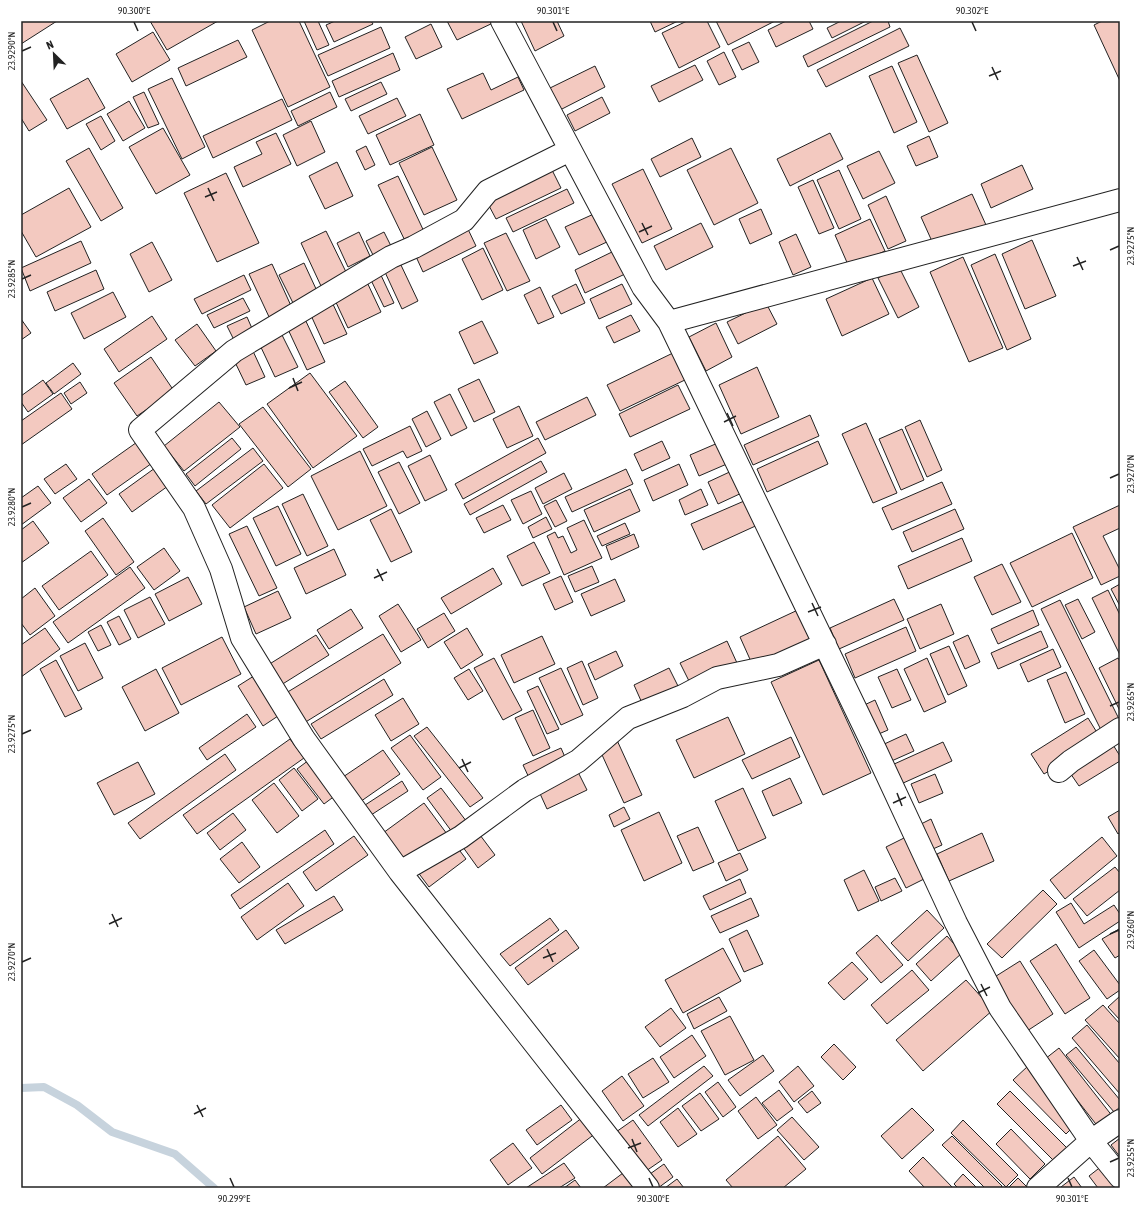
<svg xmlns="http://www.w3.org/2000/svg" width="1141" height="1209" viewBox="0 0 1141 1209" font-family="'Asap Condensed',sans-serif">
	<style>
		.lines { fill: none; stroke-linecap: round; stroke-linejoin: round }
		.stream { stroke: #c7d3dd; stroke-width: 8 }
		.building { fill: #f3c9c0; stroke: #222 }
		.minor-casing { stroke: #222; stroke-width: 24 }
		.minor { stroke: #fff; stroke-width: 22 }
		.ticks { fill: none; stroke: #222; stroke-width: 1.5 }
		.neatline { fill: none; stroke: #222; stroke-width: 1.5 }
		.ticks-label { font-size: 10px; text-anchor: middle; fill: #222 }
	</style>
	<rect width="100%" height="100%" fill="#fff"/>
	<g class="lines">
		<path class="stream" d="M21,1088L44,1087L77,1105L112,1132L175,1154L214,1188"/>
	</g>
	<path class="building" d="M21,21H57L21,44Z
		M150,21H218L167,50Z
		M270,21H299L330,87L288,107L252,30Z
		M304,21H318L329,45L317,50Z
		M335,21H371L373,24L334,42L326,25Z
		M447,21H495V22L457,40Z
		M521,21H557L564,36L535,51Z
		M650,21H678L655,32Z
		M687,21H707L720,47L679,68L662,33Z
		M716,21H775L728,45Z
		M786,21H809L813,29L776,47L768,30Z
		M841,21H866L832,38L827,28Z
		M873,21H888L890,27L808,67L803,56Z
		M1102,21H1120V81L1094,25Z
		M431,24L442,47L416,59L405,37Z
		M381,27L390,48L328,76L318,55Z
		M900,28L909,46L826,87L817,70Z
		M153,32L170,60L132,82L116,54Z
		M238,40L247,57L186,86L178,68Z
		M749,42L759,62L742,70L732,50Z
		M724,52L736,77L719,85L707,61Z
		M393,53L400,70L339,97L332,81Z
		M917,55L948,123L929,132L898,63Z
		M695,65L703,80L659,102L651,86Z
		M595,66L605,87L560,110L550,88Z
		M892,66L917,122L894,133L869,76Z
		M483,73L491,90L518,77L524,90L462,119L447,89Z
		M88,78L105,108L67,129L50,99Z
		M172,78L205,147L182,159L148,89Z
		M21,81L47,120L29,131L21,118Z
		M381,82L387,94L351,111L345,99Z
		M144,92L159,124L148,128L133,97Z
		M330,92L337,107L298,126L291,111Z
		M602,97L610,113L575,131L567,115Z
		M397,98L406,116L368,134L359,116Z
		M282,99L292,120L213,158L203,136Z
		M129,101L145,128L123,141L107,114Z
		M420,114L434,145L390,165L376,135Z
		M101,116L115,141L101,150L86,124Z
		M311,121L325,152L297,166L283,135Z
		M163,128L190,175L156,194L129,147Z
		M276,133L291,164L243,187L234,167L262,154L256,142Z
		M830,133L843,159L790,186L777,159Z
		M929,136L938,157L916,166L907,146Z
		M692,138L701,157L660,177L651,159Z
		M366,146L375,165L365,170L356,151Z
		M432,147L457,200L424,215L399,163Z
		M89,148L123,208L101,221L66,161Z
		M731,148L758,203L714,225L687,170Z
		M879,151L895,183L863,199L847,166Z
		M337,162L353,196L325,209L309,176Z
		M1022,165L1033,189L991,208L981,184Z
		M643,169L672,229L642,243L612,184Z
		M552,170L561,188L496,219L487,202Z
		M839,170L861,219L839,229L817,180Z
		M226,173L259,243L217,262L184,193Z
		M398,176L427,238L408,247L378,185Z
		M813,180L834,228L819,234L798,187Z
		M69,188L91,227L36,257L21,231V215Z
		M567,189L574,203L513,232L506,218Z
		M972,194L986,225L935,248L921,217Z
		M886,196L906,241L888,249L868,205Z
		M761,209L772,234L750,244L739,219Z
		M596,213L609,241L579,255L565,227Z
		M546,219L560,247L536,259L523,230Z
		M870,219L885,251L849,267L835,235Z
		M701,223L713,247L666,270L654,246Z
		M466,225L476,246L423,272L413,250Z
		M326,231L347,274L321,286L301,243Z
		M359,232L370,256L348,267L337,243Z
		M384,232L393,250L375,259L366,241Z
		M506,233L530,281L507,291L484,243Z
		M796,234L811,267L793,275L779,242Z
		M1032,240L1056,296L1025,309L1002,254Z
		M81,241L91,263L30,291L21,268Z
		M152,242L172,280L149,292L130,254Z
		M483,248L503,290L482,300L462,259Z
		M614,251L625,274L585,293L575,270Z
		M995,254L1031,339L1007,350L971,265Z
		M963,257L1003,348L969,362L930,272Z
		M304,263L317,291L293,303L279,275Z
		M400,263L418,301L402,309L384,270Z
		M272,264L292,308L270,319L249,274Z
		M899,267L919,307L898,318L878,278Z
		M96,270L104,289L55,311L47,292Z
		M379,271L394,303L384,307L369,276Z
		M244,275L251,290L202,314L194,299Z
		M872,278L889,314L842,336L826,299Z
		M366,280L381,312L348,328L333,296Z
		M576,284L585,303L561,314L552,296Z
		M622,284L632,304L599,319L590,299Z
		M540,287L554,317L538,324L524,295Z
		M113,292L126,317L84,339L71,313Z
		M243,298L250,311L214,328L207,315Z
		M331,300L347,334L324,344L309,311Z
		M766,303L777,324L738,344L727,322Z
		M631,315L640,331L614,343L606,327Z
		M152,316L167,339L119,372L104,349Z
		M247,317L254,333L235,342L227,326Z
		M304,317L325,362L307,370L286,325Z
		M21,319L31,333L21,340Z
		M482,321L498,353L474,364L459,332Z
		M716,323L732,357L706,371L689,337Z
		M197,324L216,351L195,366L175,340Z
		M280,331L298,367L275,377L258,341Z
		M252,349L265,377L246,385L233,358Z
		M675,352L687,379L620,411L607,385Z
		M151,357L174,391L137,416L114,383Z
		M73,363L81,374L54,394L46,383Z
		M757,367L779,417L741,434L719,385Z
		M310,373L357,436L313,468L267,404Z
		M479,379L495,412L474,422L458,389Z
		M43,380L53,394L28,412L21,402V396Z
		M345,381L378,427L363,438L329,392Z
		M80,382L87,393L71,404L64,393Z
		M678,385L690,409L630,437L619,414Z
		M61,393L72,409L21,445V421Z
		M450,394L467,428L451,436L434,402Z
		M587,397L596,415L545,440L536,422Z
		M219,402L240,427L184,471L164,446Z
		M519,406L533,436L507,448L493,419Z
		M263,407L311,469L288,487L239,424Z
		M427,411L441,439L426,447L412,419Z
		M810,415L819,436L753,465L744,445Z
		M920,420L942,470L927,477L905,427Z
		M866,423L897,493L873,503L842,434Z
		M410,426L422,451L407,458L403,451L372,466L363,449Z
		M902,429L924,480L901,490L879,439Z
		M232,438L241,449L195,486L186,474Z
		M538,438L546,453L463,499L455,484Z
		M727,439L736,460L699,476L690,455Z
		M140,440L155,461L107,495L92,474Z
		M662,441L670,458L642,471L634,454Z
		M818,441L828,464L767,492L757,469Z
		M253,448L263,461L206,504L196,491Z
		M360,451L387,506L338,530L311,476Z
		M430,455L447,490L425,501L408,466Z
		M541,461L547,472L470,515L464,504Z
		M399,462L420,503L399,514L378,472Z
		M66,464L77,479L55,494L44,479Z
		M264,464L283,488L230,528L212,505Z
		M679,464L688,485L653,501L644,480Z
		M155,468L168,486L132,512L119,494Z
		M626,469L633,484L572,512L565,497Z
		M736,469L746,491L718,504L708,482Z
		M564,473L572,489L543,504L535,488Z
		M89,479L107,503L81,522L63,498Z
		M942,482L952,504L892,530L882,508Z
		M38,486L51,503L21,525V498Z
		M630,489L640,511L594,532L584,510Z
		M701,489L708,505L685,515L679,500Z
		M531,491L542,514L523,524L511,500Z
		M303,494L328,546L307,556L282,504Z
		M751,498L762,523L703,550L691,524Z
		M556,500L567,521L555,527L544,506Z
		M503,505L511,520L484,533L476,518Z
		M1120,505V528L1103,536L1120,570V576L1101,585L1073,527Z
		M278,506L301,554L276,566L253,518Z
		M391,509L412,552L391,562L370,520Z
		M955,509L964,529L912,552L903,532Z
		M546,517L552,529L533,538L528,527Z
		M103,518L134,562L116,575L85,531Z
		M584,520L602,558L564,575L547,536L555,532L558,538L563,536L571,553L577,550L567,528Z
		M33,521L49,543L21,563V530Z
		M625,523L630,534L602,546L597,536Z
		M247,526L277,588L259,596L229,534Z
		M1072,533L1093,578L1032,607L1010,563Z
		M634,534L639,547L611,560L606,546Z
		M962,538L972,561L908,589L898,566Z
		M534,542L550,573L522,586L507,556Z
		M164,548L180,571L154,590L137,567Z
		M334,549L346,575L306,594L294,568Z
		M91,551L108,575L59,610L42,586Z
		M1002,564L1021,602L992,615L974,577Z
		M592,566L599,582L575,592L568,576Z
		M130,567L145,588L68,643L53,622Z
		M493,568L502,584L451,614L441,598Z
		M561,576L573,602L555,610L543,584Z
		M188,577L202,604L169,621L155,594Z
		M615,579L625,601L591,616L581,594Z
		M1120,584V606L1111,589Z
		M35,588L55,616L30,635L21,623V599Z
		M1108,590L1120,615V655L1092,598Z
		M278,591L291,618L256,634L244,607Z
		M150,597L165,624L138,638L124,610Z
		M894,599L904,620L839,649L830,628Z
		M1078,599L1095,632L1082,639L1065,605Z
		M1060,600L1120,721L1101,730L1041,609Z
		M398,604L421,640L401,652L379,616Z
		M941,604L954,634L920,649L907,619Z
		M351,609L363,628L329,649L317,630Z
		M800,609L813,638L753,666L740,637Z
		M1033,610L1039,625L998,644L991,629Z
		M444,613L455,631L428,648L417,629Z
		M119,616L131,639L119,645L107,622Z
		M101,625L111,645L98,651L88,632Z
		M906,627L916,651L855,678L845,654Z
		M45,628L60,649L21,677V645Z
		M467,628L483,655L461,669L444,642Z
		M1041,631L1048,647L998,669L991,653Z
		M383,634L401,663L304,723L286,693Z
		M316,635L329,655L281,685L268,665Z
		M968,635L980,662L965,669L953,642Z
		M542,636L555,664L514,683L501,655Z
		M222,637L241,674L181,705L162,668Z
		M727,641L737,663L691,685L680,663Z
		M85,643L103,678L78,691L60,656Z
		M949,646L967,686L948,695L930,654Z
		M1053,649L1061,667L1028,682L1020,664Z
		M616,651L623,666L595,680L588,664Z
		M494,658L522,710L503,720L474,668Z
		M927,658L946,702L924,712L904,669Z
		M1118,658L1120,661V711L1099,668Z
		M56,660L82,709L65,717L40,669Z
		M819,660L871,773L823,795L771,682Z
		M582,661L598,698L583,705L567,668Z
		M561,668L583,715L561,725L539,678Z
		M669,668L678,686L642,703L634,685Z
		M156,669L179,713L145,731L122,687Z
		M469,669L483,691L468,700L454,678Z
		M897,669L911,700L892,708L878,677Z
		M1066,672L1085,714L1065,723L1047,680Z
		M257,674L281,714L263,726L238,686Z
		M384,679L393,695L321,739L311,724Z
		M538,686L559,729L547,734L527,691Z
		M403,698L419,724L391,741L375,715Z
		M875,700L888,730L874,736L860,707Z
		M533,710L550,748L533,756L515,718Z
		M247,714L256,727L207,760L199,748Z
		M728,717L745,754L694,778L676,740Z
		M1088,718L1101,739L1044,774L1031,754Z
		M427,727L483,798L470,807L414,736Z
		M906,734L914,751L887,763L880,746Z
		M410,735L441,777L423,790L391,748Z
		M791,737L800,757L752,779L742,760Z
		M616,738L642,795L624,803L598,746Z
		M290,739L304,758L197,834L183,815Z
		M1110,740L1120,756V761L1079,786L1066,767Z
		M943,742L952,761L901,784L892,765Z
		M561,748L568,764L531,782L523,765Z
		M383,750L400,774L357,804L340,779Z
		M225,754L236,770L140,839L128,823Z
		M309,760L336,795L324,804L297,769Z
		M138,762L155,794L114,815L97,783Z
		M294,768L318,799L302,811L279,780Z
		M576,768L587,790L547,809L537,787Z
		M935,774L943,793L919,803L911,784Z
		M790,778L802,803L773,816L762,791Z
		M402,781L408,791L368,817L362,807Z
		M274,783L299,816L277,833L252,800Z
		M441,788L470,826L455,836L427,798Z
		M743,788L766,838L738,851L715,801Z
		M424,803L447,834L406,864L383,833Z
		M624,807L630,819L614,827L609,815Z
		M1120,810V832L1118,834L1108,817Z
		M659,812L682,863L644,881L621,830Z
		M233,813L246,830L220,850L207,833Z
		M931,819L942,845L926,852L915,827Z
		M698,827L714,862L693,871L677,836Z
		M325,830L334,844L240,909L231,895Z
		M477,831L495,855L478,868L460,843Z
		M982,833L994,861L949,881L937,854Z
		M354,836L368,855L316,891L303,872Z
		M906,837L926,878L906,888L886,847Z
		M1102,837L1117,856L1065,899L1050,880Z
		M242,842L260,867L239,883L220,859Z
		M454,843L466,859L429,887L417,871Z
		M740,853L748,870L726,881L718,863Z
		M1115,867L1120,873V890L1087,916L1073,899Z
		M864,870L879,901L858,911L844,880Z
		M895,878L902,891L881,901L875,887Z
		M740,879L746,893L710,910L703,896Z
		M288,883L304,906L257,940L241,917Z
		M1043,890L1057,904L1002,958L987,944Z
		M334,896L343,910L285,944L276,930Z
		M751,898L759,916L720,933L711,916Z
		M1071,903L1084,924L1114,905L1120,914V921L1079,948L1056,912Z
		M927,910L944,928L908,961L891,943Z
		M550,918L559,930L510,966L500,954Z
		M1119,929L1120,955L1115,958L1102,939Z
		M566,930L579,948L528,985L515,968Z
		M747,930L763,964L744,972L729,939Z
		M877,935L903,965L881,983L856,953Z
		M947,936L962,953L931,981L916,964Z
		M1056,944L1090,998L1065,1014L1030,961Z
		M723,948L741,981L683,1013L665,980Z
		M1094,950L1120,985V990L1107,999L1079,961Z
		M1020,961L1053,1014L1027,1031L993,978Z
		M852,962L868,979L844,1000L828,983Z
		M912,970L929,990L887,1024L871,1005Z
		M966,980L993,1010L923,1071L896,1040Z
		M1120,996V1020L1108,1007Z
		M719,997L727,1011L694,1029L687,1014Z
		M1103,1005L1120,1024V1059L1085,1020Z
		M671,1008L686,1028L660,1047L645,1027Z
		M730,1016L754,1060L725,1075L701,1031Z
		M1087,1025L1120,1064V1094L1072,1038Z
		M692,1035L706,1056L674,1078L660,1057Z
		M834,1044L856,1067L843,1080L821,1057Z
		M1076,1047L1120,1100V1107L1114,1112L1066,1055Z
		M1059,1048L1113,1117L1099,1128L1045,1059Z
		M763,1055L774,1071L740,1096L728,1080Z
		M653,1058L669,1082L643,1098L628,1074Z
		M704,1066L713,1076L648,1126L639,1115Z
		M798,1066L814,1086L794,1102L779,1082Z
		M1028,1066L1081,1119L1066,1134L1013,1080Z
		M622,1076L644,1106L623,1121L602,1091Z
		M718,1082L736,1107L723,1117L705,1092Z
		M779,1090L793,1109L777,1121L762,1103Z
		M812,1091L821,1103L807,1113L798,1102Z
		M1010,1091L1069,1150L1056,1163L997,1104Z
		M700,1093L719,1119L701,1131L682,1106Z
		M756,1097L777,1125L758,1139L738,1111Z
		M561,1105L572,1120L537,1145L526,1130Z
		M678,1108L697,1134L678,1147L660,1122Z
		M912,1108L934,1130L902,1159L881,1136Z
		M583,1117L596,1133L542,1174L530,1158Z
		M792,1117L819,1147L804,1160L777,1130Z
		M633,1120L662,1160L646,1171L616,1132Z
		M963,1120L1018,1175L1006,1187L951,1133Z
		M1011,1129L1045,1164L1030,1179L996,1144Z
		M778,1136L806,1169L783,1188H733L726,1180Z
		M952,1136L1002,1186L1001,1188H985L942,1145Z
		M1120,1138V1157L1111,1145Z
		M513,1143L532,1168L508,1185L490,1160Z
		M923,1157L953,1188H925L909,1171Z
		M1107,1162L1120,1178V1188H1098L1089,1176Z
		M564,1163L575,1178L559,1188H526Z
		M664,1164L673,1177L658,1188L643,1179Z
		M623,1173L635,1188H603Z
		M963,1174L977,1188H958L954,1184Z
		M1074,1177L1082,1188H1061V1187Z
		M1018,1178L1028,1188H1008Z
		M677,1179L684,1188H665Z
		M575,1180L581,1188H564Z"/>
	<g class="lines">
		<g class="minor-casing">
			<path id="minor" d="M502,21L643,287L669,322L875,749L956,923L1000,1008L1091,1141L1120,1177
				M570,150L488,191L464,220L414,247L391,257L234,351L140,430L194,508L221,569L242,638L304,739L400,872L461,837L525,790L578,761L628,718L683,696L717,678L778,665L825,644
				M669,322L1120,200
				M1059,771L1071,761L1120,729
				M400,872L648,1188
				M1038,1188L1091,1141L1120,1121"/>
		</g>
		<use href="#minor" class="minor"/>
	</g>
	<path class="ticks" d="M134,22L138,31M553,22L557,31M972,22L976,31M22,51L31,47M992,67L998,80M989,76L1001,71M208,188L214,201M205,197L217,192M642,223L648,235M639,232L652,226M1110,250L1119,246M1077,257L1083,270M1073,266L1086,261M22,279L31,275M293,378L298,391M289,388L302,382M727,413L733,426M724,422L736,416M1110,478L1119,474M22,507L31,503M377,569L383,581M374,578L387,572M812,603L818,616M808,612L821,607M1110,706L1119,702M22,734L31,730M462,759L468,772M459,768L471,762M897,793L902,806M893,803L906,797M112,914L118,927M109,924L122,918M1110,934L1119,930M547,949L553,962M543,958L556,953M22,962L31,958M981,984L987,996M978,993L990,987M197,1105L203,1117M194,1114L206,1108M632,1139L637,1152M628,1148L641,1143M1110,1162L1119,1158M230,1178L234,1187M649,1178L653,1187M1068,1178L1072,1187"/>
	<rect width="1141" height="1209" fill="none" stroke="#ffffff" stroke-width="44"/>
	<g transform="translate(54 54) rotate(336)" stroke="#ffffff" stroke-width="3" paint-order="stroke">
	<path d="M0-3L7 15L0 10L-7 15Z" fill="#222222"/>
	<text y="-6" font-size="11" font-weight="bold" text-anchor="middle" fill="#222222">N</text>
	</g>
	<rect x="22" y="22" width="1097" height="1165" class="neatline"/>
	<g class="ticks-label">
		<text x="134" y="14">90.300°E</text>
		<text x="553" y="14">90.301°E</text>
		<text x="972" y="14">90.302°E</text>
		<text transform="translate(11 51) rotate(-90)" y="4">23.9290°N</text>
		<text transform="translate(1130 246) rotate(-90)" y="4">23.9275°N</text>
		<text transform="translate(11 279) rotate(-90)" y="4">23.9285°N</text>
		<text transform="translate(1130 474) rotate(-90)" y="4">23.9270°N</text>
		<text transform="translate(11 507) rotate(-90)" y="4">23.9280°N</text>
		<text transform="translate(1130 702) rotate(-90)" y="4">23.9265°N</text>
		<text transform="translate(11 734) rotate(-90)" y="4">23.9275°N</text>
		<text transform="translate(1130 930) rotate(-90)" y="4">23.9260°N</text>
		<text transform="translate(11 962) rotate(-90)" y="4">23.9270°N</text>
		<text transform="translate(1130 1158) rotate(-90)" y="4">23.9255°N</text>
		<text x="234" y="1202">90.299°E</text>
		<text x="653" y="1202">90.300°E</text>
		<text x="1072" y="1202">90.301°E</text>
	</g>
</svg>
